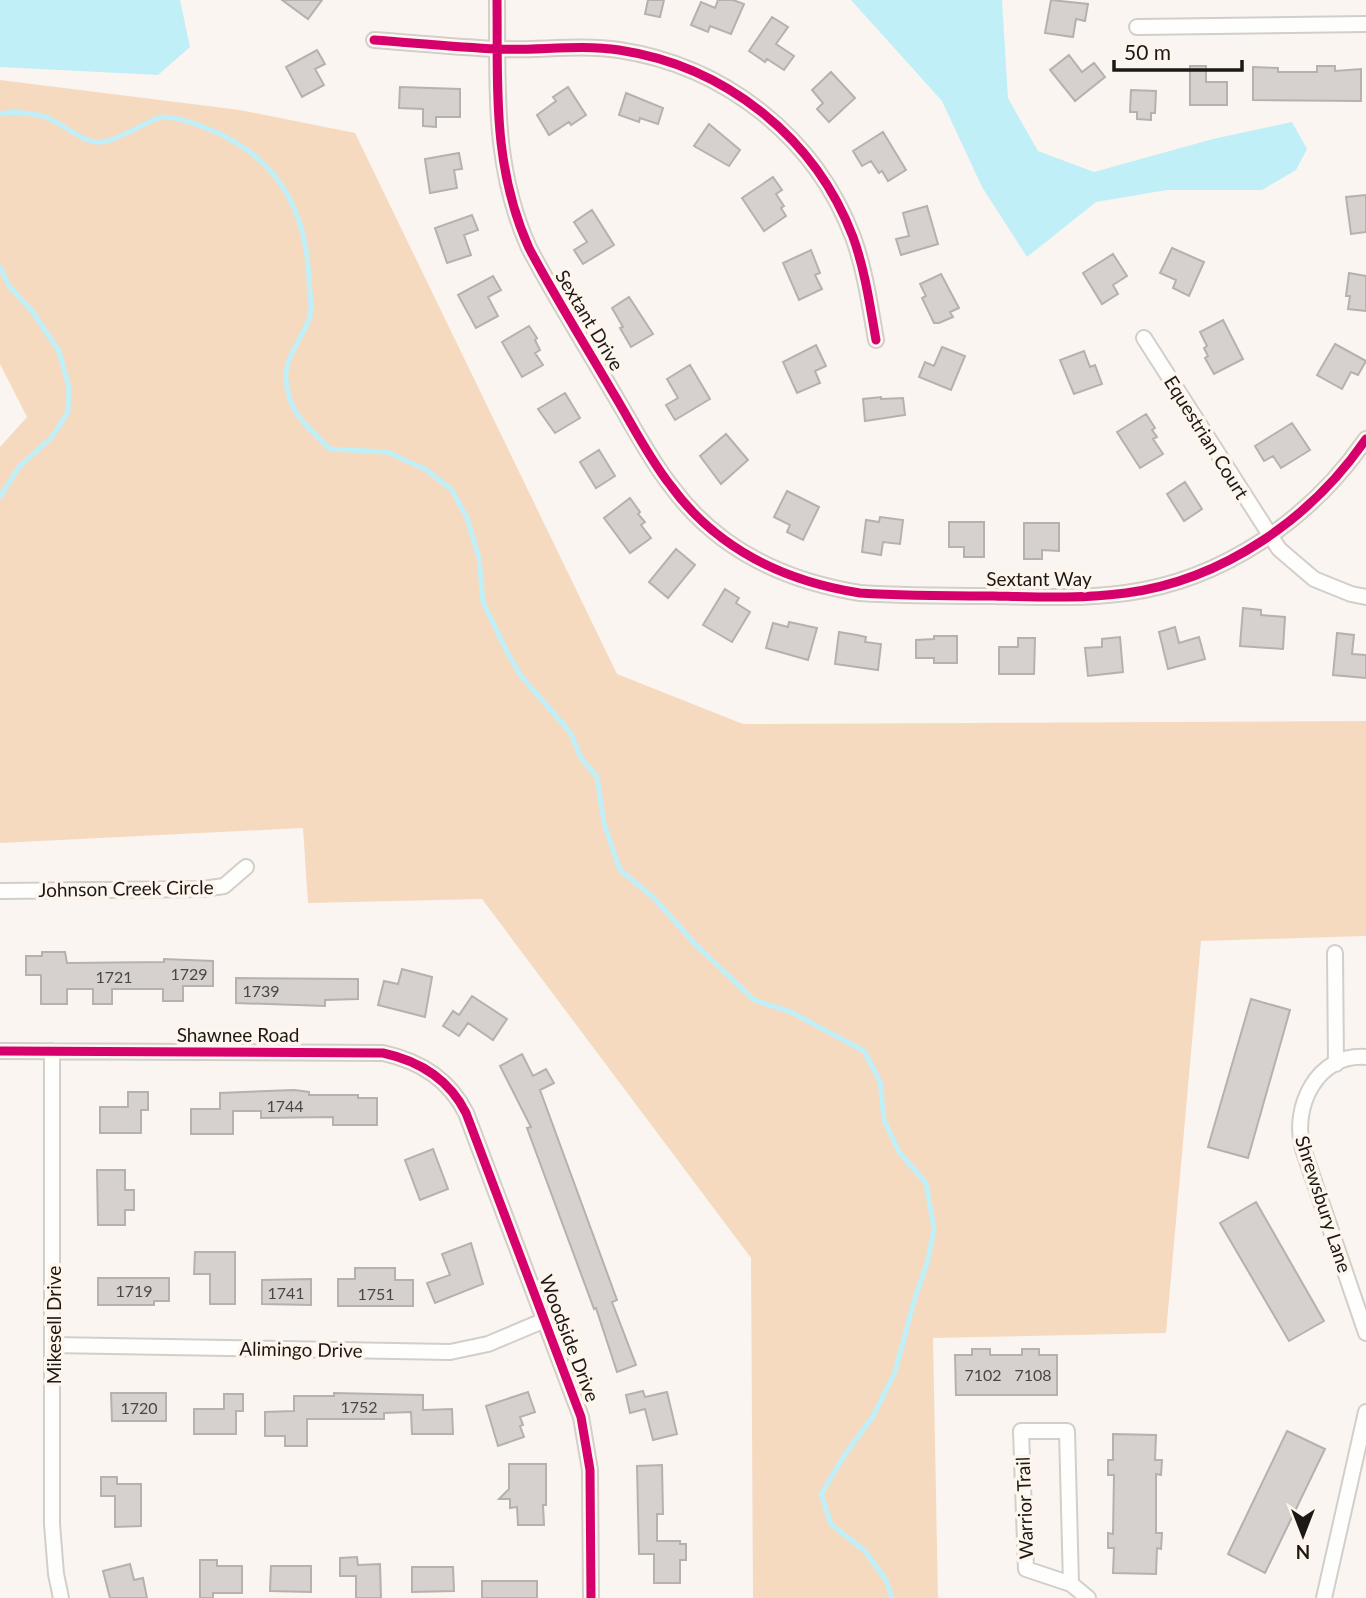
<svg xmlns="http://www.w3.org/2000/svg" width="1366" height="1598" viewBox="0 0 1366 1598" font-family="Lato,sans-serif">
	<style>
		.green { fill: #f6dac0 }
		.water { fill: #c0eff7 }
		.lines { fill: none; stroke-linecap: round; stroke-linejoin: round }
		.stream { stroke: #c0eff7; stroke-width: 5 }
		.building { fill: #d6d1ce; stroke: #b5b1ad; stroke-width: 2 }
		.street-casing { stroke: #d2ceca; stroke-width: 18 }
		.street { stroke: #fefefd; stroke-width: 14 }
		.cycleway-casing { stroke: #fef5ed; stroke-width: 13 }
		.cycleway { stroke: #d6006c; stroke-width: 9 }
		.labels { text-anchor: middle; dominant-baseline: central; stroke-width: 7; stroke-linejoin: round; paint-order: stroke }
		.number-label { font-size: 16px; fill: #4a4743 }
		.street-label { font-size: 19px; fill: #1c1915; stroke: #fef5ed }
	</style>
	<rect width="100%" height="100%" fill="#faf5f1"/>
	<path class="green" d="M0,80L240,110L355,133L617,674L743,724L1366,721V936L1201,941L1166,1333L933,1338L938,1598H753L751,1258L482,899L308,903L303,828L0,843V447L27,417L0,364Z"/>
	<path class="water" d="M0,0H180L190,47L158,75L0,67Z
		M851,0H1002L1008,98L1038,151L1094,172L1213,139L1292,122L1307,149L1296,170L1262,190H1167L1096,202L1027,257L982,187L942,101Z"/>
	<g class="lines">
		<path class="stream" d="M0,114C12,111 31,113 42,116C60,120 81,143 100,142C120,141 151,117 164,117C183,118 202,126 220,134C281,163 306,213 309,279C309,290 313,305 310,316C304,337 284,356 286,380C289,414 307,426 330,449L387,452L425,469L452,490L467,518L479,558L483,602L506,650L521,676L570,732L581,758L597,777L604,823L620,870L653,897L696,945L754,1000L791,1012L864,1051L880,1081L884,1120L899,1152L926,1183L934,1229L928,1260L914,1301L895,1372L873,1416L844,1456L821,1494L831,1524L865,1551L886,1580L892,1598
			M0,267L9,286L32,311L59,351L69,388L68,412L52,437L19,467L0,497"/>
	</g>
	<path class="building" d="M282,0H322L308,19Z
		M648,0H664L660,17L645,14Z
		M718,0H733L744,4L731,34L710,26L708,32L691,25L701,2L715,8Z
		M1051,0L1088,4L1085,21L1076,19L1073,37L1045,33Z
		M772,17L788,27L776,44L794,56L784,70L767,59L765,62L749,51Z
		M317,50L325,64L315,69L324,85L302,97L286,67Z
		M1069,55L1082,72L1094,63L1105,77L1075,101L1050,70Z
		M1190,66H1206V82H1227V105H1190Z
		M1317,66H1335V71L1361,69V101L1253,100V67L1278,68V72H1317Z
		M831,72L855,98L829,122L817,109L823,103L812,90Z
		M400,87L460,89V117H436V127L423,126V109L399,108Z
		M568,87L586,115L571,125L569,122L549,135L537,115L556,101L553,97Z
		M1131,90L1156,91L1155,113H1151V120L1137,119V112H1130Z
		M626,93L663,108L658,124L640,118L639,122L619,115Z
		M709,124L740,150L729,166L694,146Z
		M883,132L906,170L888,181L882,171L879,173L871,161L862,166L853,151Z
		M459,153L462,169L454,170L457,188L430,193L425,159Z
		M773,177L782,190L776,194L784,206L781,208L786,216L764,231L742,198Z
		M1366,195V232L1351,234L1346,197Z
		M927,206L938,244L901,255L896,239L909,236L903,213Z
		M592,210L614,245L583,264L574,250L587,242L574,222Z
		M472,215L478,230L464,235L471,255L447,263L435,228Z
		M1172,248L1204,262L1189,296L1173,288L1176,280L1160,273Z
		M811,250L820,273L815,275L822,289L799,300L783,263Z
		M1113,254L1127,276L1113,285L1118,294L1102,304L1083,273Z
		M1349,273L1366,276V311L1348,309L1350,296H1346Z
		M941,274L959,308L950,312L953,317L939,323H934L922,298L926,296L920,284Z
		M493,276L501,290L488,297L498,316L476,328L458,295Z
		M629,297L653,334L631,347L620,328L623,327L612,308Z
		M1223,320L1243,359L1214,374L1205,358L1208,356L1204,348L1207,346L1200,332Z
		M529,326L537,338L535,340L540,350L535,353L543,365L522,377L502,342Z
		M1335,344L1366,361L1358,375L1351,372L1342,389L1317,375Z
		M816,345L826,366L815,371L820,383L797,393L783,362Z
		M942,347L965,356L951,390L919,377L925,362L934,366Z
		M1084,351L1090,367L1095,365L1102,384L1074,394L1060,360Z
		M690,365L710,399L675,420L666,405L678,398L667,379Z
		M565,393L580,418L555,433L538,409Z
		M881,397V399L903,398L905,415L865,421L863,399Z
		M1146,414L1155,428L1152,430L1157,437L1153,439L1163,454L1140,468L1117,432Z
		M1292,423L1310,450L1281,468L1273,456L1264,461L1255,446Z
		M726,434L748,460L721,484L700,456Z
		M599,450L615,476L596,488L580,462Z
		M1185,482L1202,509L1184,521L1167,494Z
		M787,491L819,507L803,540L787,532L790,525L774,517Z
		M630,498L640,512L638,514L645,522L641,525L651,538L630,553L604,518Z
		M880,517L903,520L900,544L883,542L881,555L862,552L866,520L879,522Z
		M949,522H984V557H964V547H949Z
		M1024,523H1059V551L1042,550V559H1024Z
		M676,549L695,565L668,598L649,582Z
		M725,589L739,598L736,603L750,612L732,642L703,625Z
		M1243,608L1261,610V615L1285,617L1283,649L1240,646Z
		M789,622L817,628L808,660L766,648L773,623L788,627Z
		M1175,627L1179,643L1199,637L1205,659L1168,669L1159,632Z
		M839,632L857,635L866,637L865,642L881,644L878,670L835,664Z
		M1337,633L1354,635L1352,654L1366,655V678L1333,675Z
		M934,636H957V663H934V658H916V640L934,639Z
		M1120,637L1123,672L1088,676L1085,648L1102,647V639Z
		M1018,638H1035L1034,674H999V647H1018Z
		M42,952H65L67,963L164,962V959L213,961V986H183V1001H163V989H112V1004H93V989H67V1004H41V975H26V956H42Z
		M402,969L432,977L425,1017L378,1005L384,981L398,984Z
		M236,978L358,979V999L325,1000V1006L236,1003Z
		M472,996L507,1019L493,1040L468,1023L459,1036L443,1026L453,1011L459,1015Z
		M1251,999L1290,1010L1248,1158L1208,1147Z
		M522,1054L533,1076L546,1069L554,1083L540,1090L617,1300L612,1302L636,1365L617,1372L596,1308L594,1309L527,1128L531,1127L500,1066Z
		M294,1090L309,1092V1095H358V1098H377V1125H333V1117L261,1118V1111H233V1134H191V1109H220V1093Z
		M128,1092H148V1110H141V1133H100V1107H128Z
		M433,1149L448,1189L420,1200L405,1160Z
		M97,1170H125V1190H134V1210H125V1225H98Z
		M1256,1202L1324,1321L1289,1341L1220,1223Z
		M471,1243L483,1284L435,1303L427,1283L450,1275L442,1254Z
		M195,1252H235V1304H210V1274H194Z
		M355,1268H395V1280H413V1306H338V1279H355Z
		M98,1278H169V1301H154V1305H98Z
		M311,1279V1305L262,1304V1280Z
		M972,1349H990V1355H1022V1349H1039V1355H1057V1395H956L955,1355H972Z
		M643,1391L645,1397L667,1392L677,1434L653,1440L645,1409L630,1413L626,1395Z
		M528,1392L535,1412L520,1417L523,1425L520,1426L524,1437L498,1446L486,1406Z
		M111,1393H166V1421H112Z
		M334,1393L423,1395V1410L452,1409L453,1434H412L411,1412L384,1413V1419H307V1446H285V1436H265V1412L294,1411V1396H334Z
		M224,1394H243V1411H236V1434H194V1409H224Z
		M1287,1431L1325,1449L1265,1573L1228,1554Z
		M1113,1434L1156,1435L1155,1460H1162L1161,1475L1156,1474V1533H1162L1161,1549L1157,1548L1156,1574L1113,1573L1114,1548H1108V1533L1113,1534L1114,1475H1108V1460H1113Z
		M509,1464H546V1505H543L544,1525H518L517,1507L510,1508V1499H499L509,1489Z
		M662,1465L663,1514H657V1541H680V1544H686V1560H680V1583H654V1554H639L637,1466Z
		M101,1477H117V1484H141V1526L115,1527V1496H101Z
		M357,1557L358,1565L380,1564L381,1598H356V1576H340V1558Z
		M200,1560H217V1566H242V1593H213V1598H200Z
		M130,1564L134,1580L143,1578L147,1598H110L103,1571Z
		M271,1566H311V1592L270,1591Z
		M412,1567H453L454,1591L412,1592Z
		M482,1581H537V1598H482Z"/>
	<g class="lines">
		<g class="street-casing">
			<path id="street" d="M497,0C498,88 492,166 529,248C555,297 584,343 612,391C631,422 648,457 671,486C717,549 784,581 860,593C904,596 948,596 993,596C1037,597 1082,599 1126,593C1223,580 1311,519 1366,439
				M1137,27L1366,24
				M374,40C415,43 456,47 497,49C537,51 579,44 619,50C725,66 815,137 853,237C865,270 870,306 876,340
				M1144,338L1279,549L1314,579L1351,594L1366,597
				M0,891L203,889L224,886L246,867
				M1335,953L1336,1064
				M0,1051L383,1053C420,1061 449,1079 466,1113L581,1417L590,1470L591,1598
				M52,1051V1524L56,1574L61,1598
				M1366,1057C1317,1053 1291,1108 1303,1149L1366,1333
				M52,1345L450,1352L488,1344L545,1320
				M1071,1584L1067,1431H1021L1026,1569L1071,1584L1088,1598
				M1324,1598L1366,1412"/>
		</g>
		<use href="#street" class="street"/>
		<g class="cycleway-casing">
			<path id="cycleway" d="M497,0C498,88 492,166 529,248C555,297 584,343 612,391C631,422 648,457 671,486C717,549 784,581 860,593C904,596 948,596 993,596C1037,597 1082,599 1126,593C1223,580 1311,519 1366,439
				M374,40C415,43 456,47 497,49C537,51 579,44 619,50C725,66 815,137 853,237C865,270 870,306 876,340
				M0,1051L383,1053C420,1061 449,1079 466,1113L581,1417L590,1470L591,1598"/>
		</g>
		<use href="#cycleway" class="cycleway"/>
	</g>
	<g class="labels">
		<g class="number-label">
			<text x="189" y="973">1729</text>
			<text x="114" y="976">1721</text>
			<text x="261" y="990">1739</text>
			<text x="285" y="1105">1744</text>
			<text x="134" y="1290">1719</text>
			<text x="286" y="1292">1741</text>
			<text x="376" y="1293">1751</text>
			<text x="983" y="1374">7102</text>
			<text x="1033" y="1374">7108</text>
			<text x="359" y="1406">1752</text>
			<text x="139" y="1407">1720</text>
		</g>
		<g class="street-label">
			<text transform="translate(590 320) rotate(59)">Sextant Drive</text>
			<text transform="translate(1207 437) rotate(58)">Equestrian Court</text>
			<text x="1039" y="578">Sextant Way</text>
			<text transform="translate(126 888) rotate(-1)">Johnson Creek Circle</text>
			<text x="238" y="1034">Shawnee Road</text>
			<text transform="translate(1324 1204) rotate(72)">Shrewsbury Lane</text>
			<text transform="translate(53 1325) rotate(-90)">Mikesell Drive</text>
			<text transform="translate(570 1338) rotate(69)">Woodside Drive</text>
			<text transform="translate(301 1349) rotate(1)">Alimingo Drive</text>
			<text transform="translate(1024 1508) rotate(-92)">Warrior Trail</text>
		</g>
	</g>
	<g transform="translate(1303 1535) rotate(180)" stroke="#fef5ed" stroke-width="5" paint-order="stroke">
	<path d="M0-5L12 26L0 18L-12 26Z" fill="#1c1915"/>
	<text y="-10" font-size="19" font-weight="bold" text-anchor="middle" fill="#1c1915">N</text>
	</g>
	<path d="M1114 60v10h128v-10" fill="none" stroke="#1c1915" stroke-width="3.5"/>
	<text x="1124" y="60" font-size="21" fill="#1c1915" stroke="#fef5ed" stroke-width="5" paint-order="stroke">50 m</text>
</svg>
